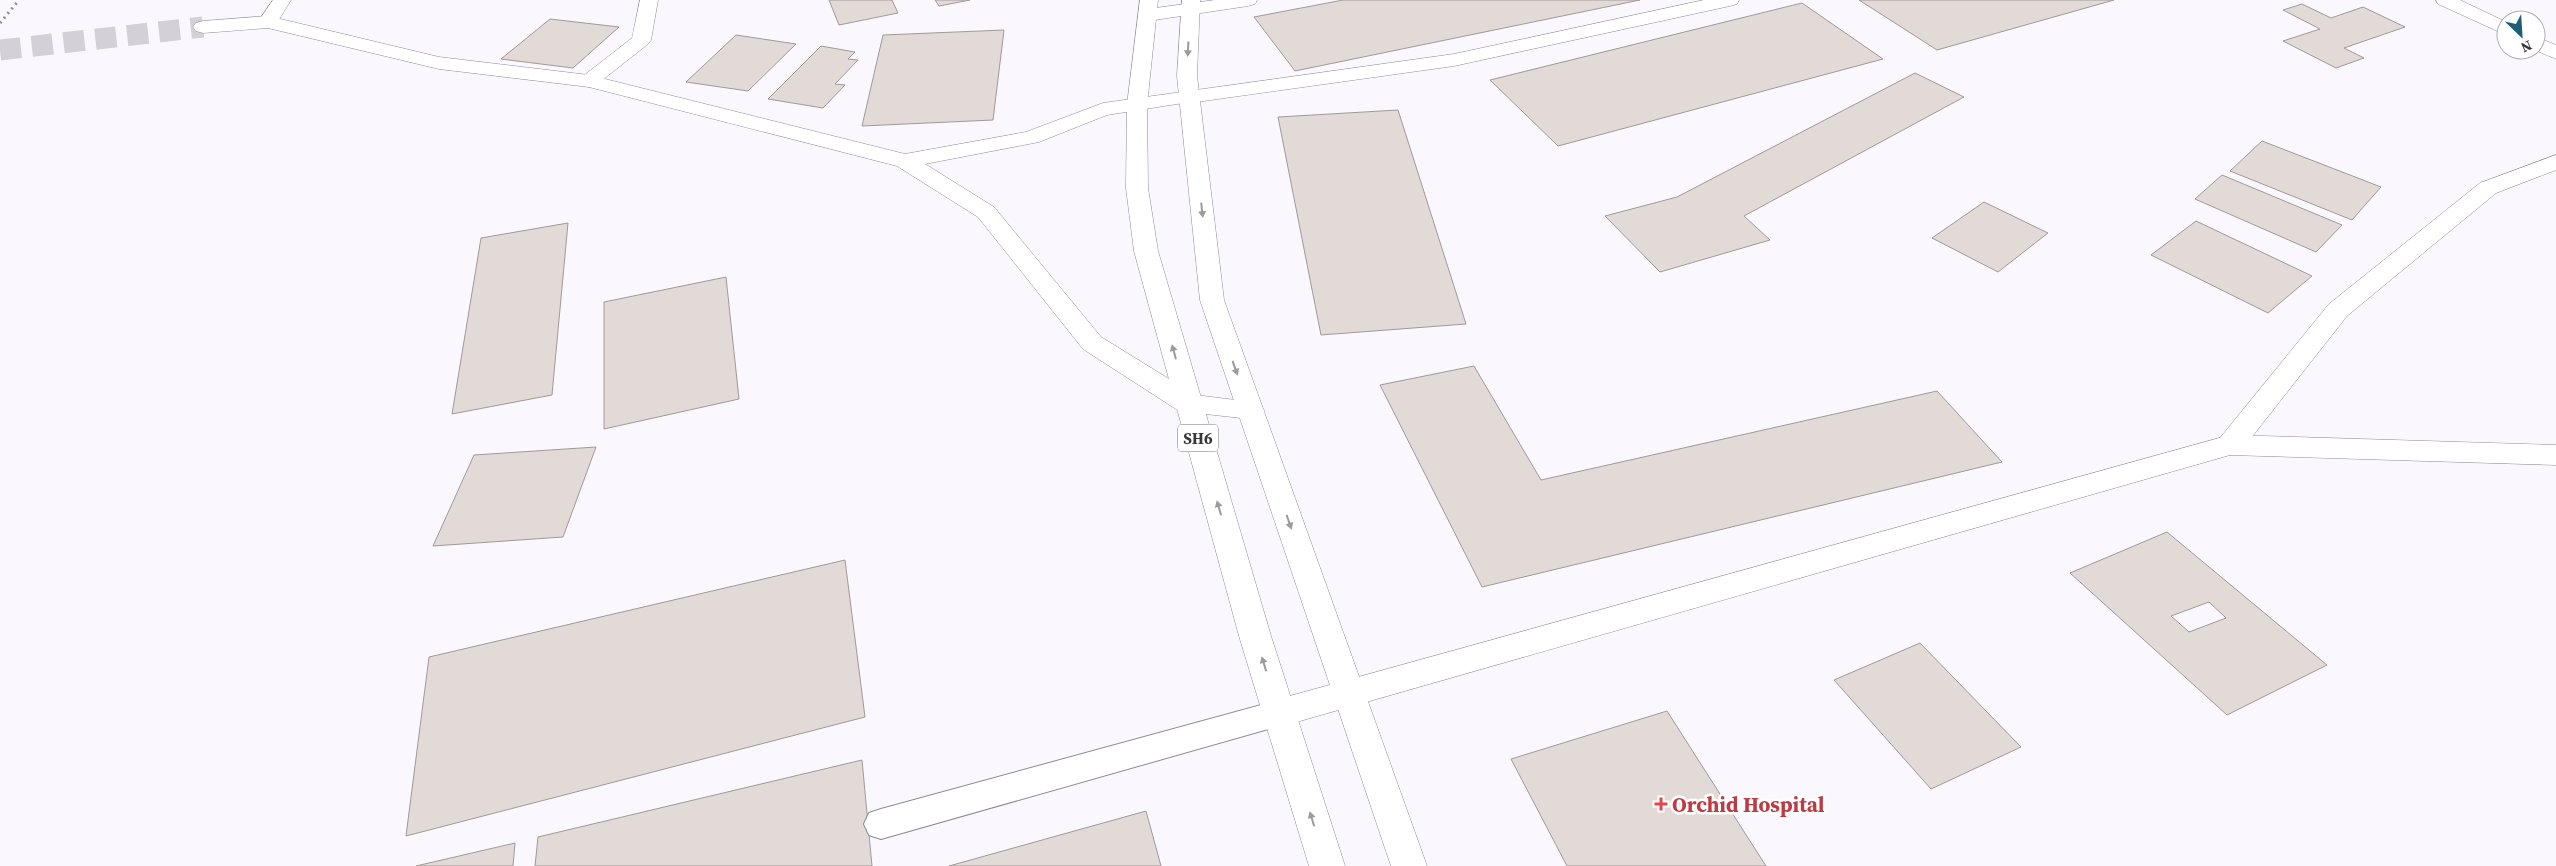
<svg xmlns="http://www.w3.org/2000/svg" width="2556" height="866" viewBox="0 0 2556 866" font-family="'Source Serif 4',serif">
	<style>
		.building { fill: #e2dad6; stroke: #a19996; fill-rule: evenodd }
		.lines { fill: none; stroke-linecap: round; stroke-linejoin: round }
		.secondary-tunnel { stroke: #d3d1d7; stroke-width: 21; stroke-dasharray: 21 11; stroke-linecap: butt }
		.lane-casing { stroke: #8d8b92; stroke-width: 2 }
		.street-casing { stroke: #8d8b92; stroke-width: 1 }
		.secondary-casing { stroke: #8d8b92; stroke-width: 1 }
		.primary-casing { stroke: #8d8b92; stroke-width: 1 }
		.lane { fill: #fff; fill-rule: evenodd }
		.street { fill: #fff; fill-rule: evenodd }
		.secondary { fill: #fff; fill-rule: evenodd }
		.primary { fill: #fff; fill-rule: evenodd }
		.rail { stroke: #929095; stroke-width: 3; stroke-dasharray: 2 4; stroke-linecap: butt }
		.oneway { fill: #9b9a9c }
		.health-dot { fill: #e0444e; stroke: #fff; stroke-width: 2 }
		.labels { text-anchor: middle; dominant-baseline: central; stroke-width: 5; stroke-linejoin: round; paint-order: stroke }
		.shield { fill: #fff; stroke: #737274; stroke-width: 1 }
		.shield-label { font-size: 16px; font-weight: bold; fill: #373639 }
		.near-health-label { font-size: 21px; font-weight: bold; fill: #be3a42; stroke: #fff; text-anchor: start }
	</style>
	<rect width="100%" height="100%" fill="#faf8fe"/>
	<path class="building" d="M829,0H892L898,13L839,25Z
		M935,0H970L939,6Z
		M1343,0H1640L1295,71L1254,17Z
		M1859,0H2114L1937,50Z
		M1802,3L1883,59L1558,146L1490,80Z
		M2302,4L2331,18L2363,7L2405,27L2344,48L2364,58L2336,68L2283,41L2320,29L2283,10Z
		M550,19L619,27L573,68L501,59Z
		M1004,30L993,120L862,126L883,35Z
		M736,35L796,44L748,91L686,82Z
		M821,46L855,52L848,59L858,60L835,84L845,85L823,108L768,99Z
		M1915,73L1964,97L1744,216L1770,240L1660,272L1605,216L1677,197Z
		M1398,110L1466,324L1321,335L1278,117Z
		M2262,141L2381,187L2352,220L2230,171Z
		M2222,175L2342,225L2316,252L2195,199Z
		M1984,202L2048,233L1998,272L1932,238Z
		M2196,221L2312,276L2268,313L2151,255Z
		M568,223L552,395L452,414L481,238Z
		M726,277L739,399L604,429V302Z
		M1474,366L1541,480L1937,391L2002,462L1482,587L1380,385Z
		M596,447L563,537L433,546L474,455Z
		M2167,532L2327,665L2227,715L2070,573ZM2209,602L2226,618L2189,632L2171,616Z
		M845,560L865,717L406,836L429,657Z
		M1920,643L2021,747L1931,789L1834,680Z
		M1667,711L1766,866H1567L1511,759Z
		M862,760L872,866H535L538,837Z
		M1146,811L1161,866H949Z
		M515,843L513,866H416Z"/>
	<g class="lines">
		<path class="secondary-tunnel" d="M0,50L203,27"/>
		<g class="lane-casing">
			<path id="lane" d="M1279,700L1290,704L1295,713L1290,722L1279,726L881,839L869,835L864,824L869,813L881,809Z"/>
		</g>
		<g class="street-casing">
			<path id="street" d="M273,0H291L275,26H261L258,22Z
				M640,0H658L651,40L648,44L596,85L589,87L582,85L579,81L582,77L632,38Z
				M1215,0H1257L1255,4L1248,6L1148,21L1141,19L1138,15L1141,11L1148,9Z
				M1704,0H1739L1737,4L1730,6L1454,66L1189,103L1182,101L1179,97L1182,93L1189,91L1454,54Z
				M2436,0H2460L2506,22V35L2438,4Z
				M2536,37L2556,45V59L2535,50Z
				M2556,155V170L2496,193L2347,316L2240,452L2230,455L2220,452L2216,445L2220,438L2329,304L2480,183Z"/>
		</g>
		<g class="secondary-casing">
			<path id="secondary" d="M268,16L439,57L589,75L905,154L1026,132L1103,103L1189,91L1196,93L1199,97L1196,101L1107,115L1039,142L925,164L994,207L1101,337L1195,395L1260,403L1264,410L1260,417L1250,419L1179,411L1083,349L978,217L897,166L589,87L439,69L268,28L203,33L196,31L193,27L196,23L203,21Z
				M2230,435L2556,445V465L2230,455L1279,727L1267,723L1262,713L1267,703L1279,699Z"/>
		</g>
		<g class="primary-casing">
			<path id="primary" d="M1140,0H1158L1147,105L1148,188L1158,251L1271,636L1345,866H1309L1239,636L1134,251L1126,188L1127,105Z
				M1182,0H1200L1197,76L1224,300L1427,866H1391L1200,300L1177,76Z"/>
		</g>
		<use href="#lane" class="lane"/>
		<use href="#street" class="street"/>
		<use href="#secondary" class="secondary"/>
		<use href="#primary" class="primary"/>
		<path class="rail" d="M0,23L19,0"/>
	</g>
	<defs><path id="oneway-solid" d="M-6-.8H1V-3.2L6.5 0L1 3.2V.8H-6Z" transform="scale(1.25)"/></defs>
	<g class="oneway">
		<use href="#oneway-solid" transform="translate(1188 49) rotate(93)"/>
		<use href="#oneway-solid" transform="translate(1202 210) rotate(84)"/>
		<use href="#oneway-solid" transform="translate(1174 352) rotate(-105)"/>
		<use href="#oneway-solid" transform="translate(1235 368) rotate(71)"/>
		<use href="#oneway-solid" transform="translate(1219 508) rotate(-106)"/>
		<use href="#oneway-solid" transform="translate(1289 522) rotate(71)"/>
		<use href="#oneway-solid" transform="translate(1264 664) rotate(-107)"/>
		<use href="#oneway-solid" transform="translate(1312 819) rotate(-107)"/>
	</g>
	<path class="health-dot" d="M1658.5 796.5h5v5h5v5h-5v5h-5v-5h-5v-5h5z"/>
	<g class="labels">
		<rect class="shield" x="1178" y="424.5" width="40" height="27" rx="4"/>
		<g class="shield-label">
			<text x="1198" y="438">SH6</text>
		</g>
		<g class="near-health-label">
			<text x="1672" y="804">Orchid Hospital</text>
		</g>
	</g>
	<g transform="translate(2521 35) rotate(155)"><circle r="24" fill="#ffffff" stroke="#afafb0"/>
	<path d="M0-4L9 19L0 12L-9 19Z" fill="#1f5f75"/>
	<text y="-8" font-size="14" font-weight="bold" text-anchor="middle" fill="#373639">N</text>
	</g>
</svg>
